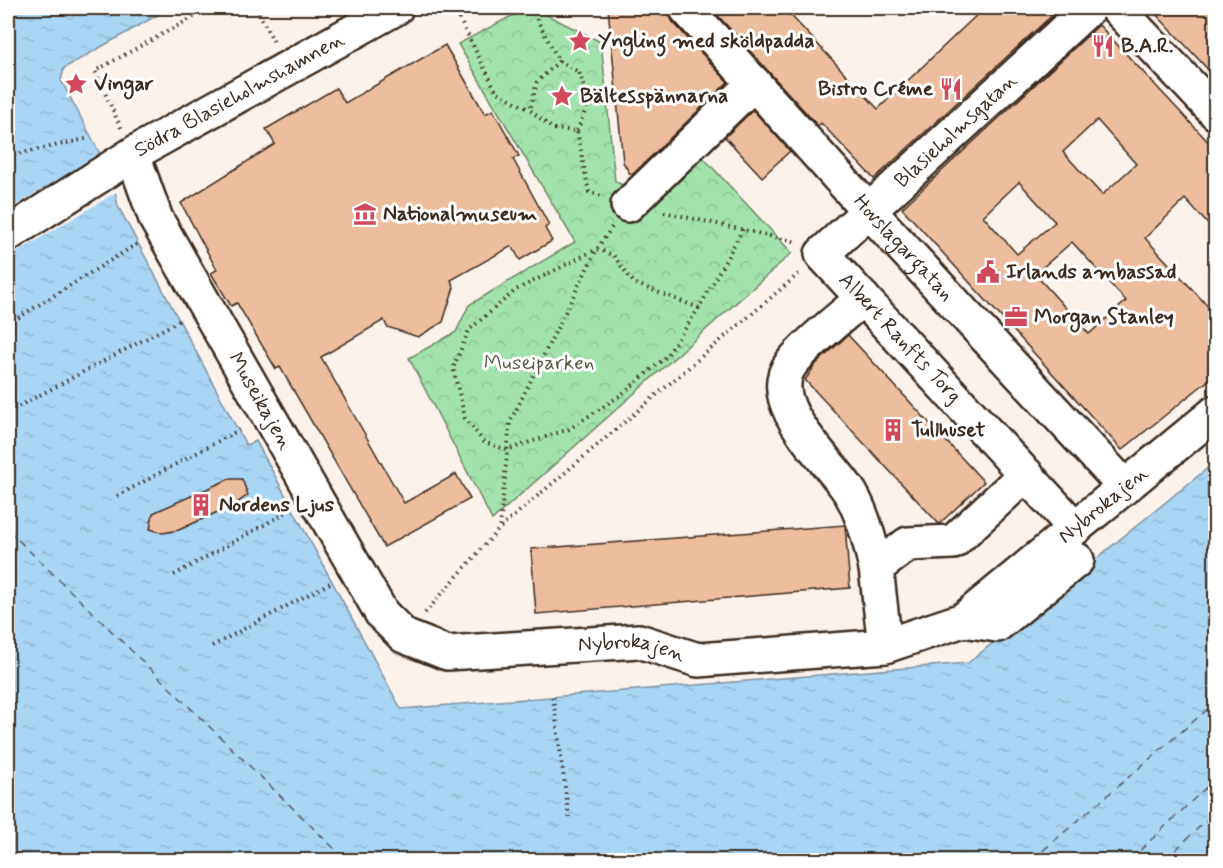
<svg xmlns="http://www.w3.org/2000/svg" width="1223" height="868" viewBox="0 0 1223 868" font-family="Mynerve,sans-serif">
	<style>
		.park { fill: url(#park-crowns); stroke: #6e8666; stroke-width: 1.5 }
		.water { fill: url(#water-ripples); stroke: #7e91a0; stroke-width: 1.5 }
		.pier { fill: #fbf2ec }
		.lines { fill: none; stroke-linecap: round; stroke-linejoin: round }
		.ferry { stroke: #5c5e5f; stroke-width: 1.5; stroke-dasharray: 8 6; stroke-linecap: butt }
		.building { fill: #edbd9e; stroke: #3b2a1e; stroke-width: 1.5; fill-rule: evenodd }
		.minor-casing { stroke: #3b2a1e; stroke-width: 38 }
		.path { stroke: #3b2a1e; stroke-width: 4; stroke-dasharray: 1.5 4.5; stroke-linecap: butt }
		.minor { stroke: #fff; stroke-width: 33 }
		.labels { text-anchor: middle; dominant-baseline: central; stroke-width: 6; stroke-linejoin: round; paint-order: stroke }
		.poi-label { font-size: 21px; font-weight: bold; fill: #3b2a1e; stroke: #fff; text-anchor: start }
		.street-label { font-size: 21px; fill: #3b2a1e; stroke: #fff }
		.park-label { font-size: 21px; fill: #555842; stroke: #fff }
	</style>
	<defs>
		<pattern id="park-crowns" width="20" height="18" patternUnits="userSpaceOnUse" patternTransform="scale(1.5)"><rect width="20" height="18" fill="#a2e3ad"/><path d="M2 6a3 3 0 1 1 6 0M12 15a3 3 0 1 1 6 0" fill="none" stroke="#8cc394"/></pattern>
		<pattern id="water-ripples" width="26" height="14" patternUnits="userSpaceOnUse" patternTransform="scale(1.5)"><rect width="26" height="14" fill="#aad6f6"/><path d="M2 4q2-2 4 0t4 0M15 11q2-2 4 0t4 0" fill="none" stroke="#93b8d2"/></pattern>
	</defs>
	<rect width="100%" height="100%" fill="#fbf2ec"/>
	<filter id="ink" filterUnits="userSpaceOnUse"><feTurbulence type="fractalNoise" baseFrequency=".0167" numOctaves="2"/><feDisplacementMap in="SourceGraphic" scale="12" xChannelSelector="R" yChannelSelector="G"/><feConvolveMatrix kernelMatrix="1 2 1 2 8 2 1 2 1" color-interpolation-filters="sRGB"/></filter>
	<g filter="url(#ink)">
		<path class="park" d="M527,8H533L601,42L615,181L635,192L697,151L792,253L492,520L409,358L456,332L469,305L575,242L458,44Z"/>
		<path class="water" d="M8,8H170L64,68L61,80L104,161L113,182L118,206L246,445L256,441L401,709L968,663L1215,462V860H8Z"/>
		<path class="pier" d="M103,153L118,191L8,258V210Z"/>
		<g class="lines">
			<path class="ferry" d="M8,530L346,860
				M1032,860L1216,702
				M1130,860L1216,778
				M1165,860L1216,811
				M1199,860L1216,844"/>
		</g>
		<path class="building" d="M608,8H668L672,21L728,82L633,174H630L623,162Z
			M711,8H784L878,109L984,8H1060L874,179L821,123L818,126Z
			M1150,8H1215V77L1189,49Z
			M1099,25L1215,149V232L1185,199L1145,238L1215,314V375L1122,450L902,208ZM1097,120L1136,164L1102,195L1063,152ZM1019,182L1055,222L1017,254L983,216ZM1072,242L1126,301L1089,334L1035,274Z
			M445,45L485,114L493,110L519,156L513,159L549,225L545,228L552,241L520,260L512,246L451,280L454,287L443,322L418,337L387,327L384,320L321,357L404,503L456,474L470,499L384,547L280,367L276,369L237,303L231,306L211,273L217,270L181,203L275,144L266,129L336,88L345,103Z
			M753,110L790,151L762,177L725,137Z
			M848,335L984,482L939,524L805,380L816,364Z
			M229,479H242L248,495L237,503L179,530L163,533L150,529L153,513Z
			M845,525L850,588L536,614L531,549Z"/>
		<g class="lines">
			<g class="minor-casing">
				<g id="minor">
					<path id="s1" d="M686,8L869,211L1124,486"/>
					<path d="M1117,8L1216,113"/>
					<path id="s2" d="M133,155L156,219L382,614L404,636L447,653L639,641L698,660L885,646L963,620L1216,412"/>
					<path d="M628,205L754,83"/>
					<path id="s3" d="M8,234L138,151L396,8"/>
					<path d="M863,298C843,316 806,344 791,364C761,404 832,462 851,494C864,517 870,542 876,568"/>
					<path id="s4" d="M1075,528L822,254L1089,8"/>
					<path d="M963,620L997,625L1077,560"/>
					<path d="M885,646L876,568L908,544L953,542L1026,474"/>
				</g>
			</g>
			<path class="path" d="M256,8L275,44
				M454,8L496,91L530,110
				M531,8L559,61L537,82L530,110L553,129L577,131L589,192L602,196
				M559,61L579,72L589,101L577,131
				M121,128L95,71L210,8
				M8,156L90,138
				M664,212L797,242
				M699,308L634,283L613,255L597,249L516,290L469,330L453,368L465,418L484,442L507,450L569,429L621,395L666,357L699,308L743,229
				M8,324L137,244
				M8,412L179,321
				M117,496L239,430
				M500,527L510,422L597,249L612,227
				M174,575L289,511
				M425,613L500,528L801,272
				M212,646L332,582
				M553,697L569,817"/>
			<use href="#minor" class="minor"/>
		</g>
	</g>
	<defs>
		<g id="sight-bare" transform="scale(1.8)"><path d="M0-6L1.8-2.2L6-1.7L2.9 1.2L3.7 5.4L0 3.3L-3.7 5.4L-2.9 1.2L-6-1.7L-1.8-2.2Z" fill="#d1495b" stroke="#fff" stroke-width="2.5" paint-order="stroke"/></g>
		<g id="restaurant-bare" transform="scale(1.8)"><path d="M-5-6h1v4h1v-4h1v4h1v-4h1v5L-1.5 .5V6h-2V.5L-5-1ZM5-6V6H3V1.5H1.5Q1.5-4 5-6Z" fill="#d1495b" stroke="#fff" stroke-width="2.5" paint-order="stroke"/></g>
		<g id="museum-bare" transform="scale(1.8)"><path d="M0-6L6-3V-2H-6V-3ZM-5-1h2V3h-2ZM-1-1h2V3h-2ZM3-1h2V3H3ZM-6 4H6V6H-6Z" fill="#d1495b" stroke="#fff" stroke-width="2.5" paint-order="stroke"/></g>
		<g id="civic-bare" transform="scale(1.8)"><path d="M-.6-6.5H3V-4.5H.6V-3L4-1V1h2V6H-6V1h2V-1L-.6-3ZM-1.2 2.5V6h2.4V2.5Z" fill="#d1495b" stroke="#fff" stroke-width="2.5" paint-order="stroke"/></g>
		<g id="office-bare" transform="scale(1.8)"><path d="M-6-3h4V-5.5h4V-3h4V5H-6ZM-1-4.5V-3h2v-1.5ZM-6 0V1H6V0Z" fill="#d1495b" stroke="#fff" stroke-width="2.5" paint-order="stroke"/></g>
		<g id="building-bare" transform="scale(1.8)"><path d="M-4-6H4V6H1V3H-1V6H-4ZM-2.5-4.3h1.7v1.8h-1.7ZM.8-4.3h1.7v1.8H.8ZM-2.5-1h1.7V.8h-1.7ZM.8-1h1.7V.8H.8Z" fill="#d1495b" stroke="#fff" stroke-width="2.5" paint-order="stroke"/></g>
	</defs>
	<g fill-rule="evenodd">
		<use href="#sight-bare" x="580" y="41"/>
		<use href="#restaurant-bare" x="1103" y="46"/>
		<use href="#sight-bare" x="76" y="84"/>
		<use href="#restaurant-bare" x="951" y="89"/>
		<use href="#sight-bare" x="562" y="96"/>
		<use href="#museum-bare" x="365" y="214"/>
		<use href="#civic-bare" x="988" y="272"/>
		<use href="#office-bare" x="1016" y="317"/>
		<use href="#building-bare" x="893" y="430"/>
		<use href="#building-bare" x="201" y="505"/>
	</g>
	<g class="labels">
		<g class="poi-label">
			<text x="598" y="41">Yngling med sköldpadda</text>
			<text x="1121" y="46">B.A.R.</text>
			<text x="94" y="84">Vingar</text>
			<text x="933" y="89" text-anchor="end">Bistro Créme</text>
			<text x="580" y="96">Bältesspännarna</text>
			<text x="383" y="214">Nationalmuseum</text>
			<text x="1006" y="272">Irlands ambassad</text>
			<text x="1034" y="317">Morgan Stanley</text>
			<text x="911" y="430">Tullhuset</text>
			<text x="219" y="505">Nordens Ljus</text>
		</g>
		<g class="street-label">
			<text stroke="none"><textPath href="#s3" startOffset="270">Södra Blasieholmshamnen</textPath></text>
			<text stroke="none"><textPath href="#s4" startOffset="555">Blasieholmsgatan</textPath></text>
			<text stroke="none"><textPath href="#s1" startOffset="324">Hovslagargatan</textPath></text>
			<text transform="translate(900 338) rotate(47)">Albert Ranfts Torg</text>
			<text stroke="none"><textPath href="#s2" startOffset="278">Museikajen</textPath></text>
			<text stroke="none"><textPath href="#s2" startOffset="1306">Nybrokajen</textPath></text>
			<text stroke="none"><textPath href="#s2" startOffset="786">Nybrokajen</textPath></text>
		</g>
		<g class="park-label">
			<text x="539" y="363">Museiparken</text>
		</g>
	</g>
	<rect width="1223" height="868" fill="none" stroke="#fff" stroke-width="30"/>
	<rect x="15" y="15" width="1193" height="838" fill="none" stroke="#3b2a1e" stroke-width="2" filter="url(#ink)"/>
</svg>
